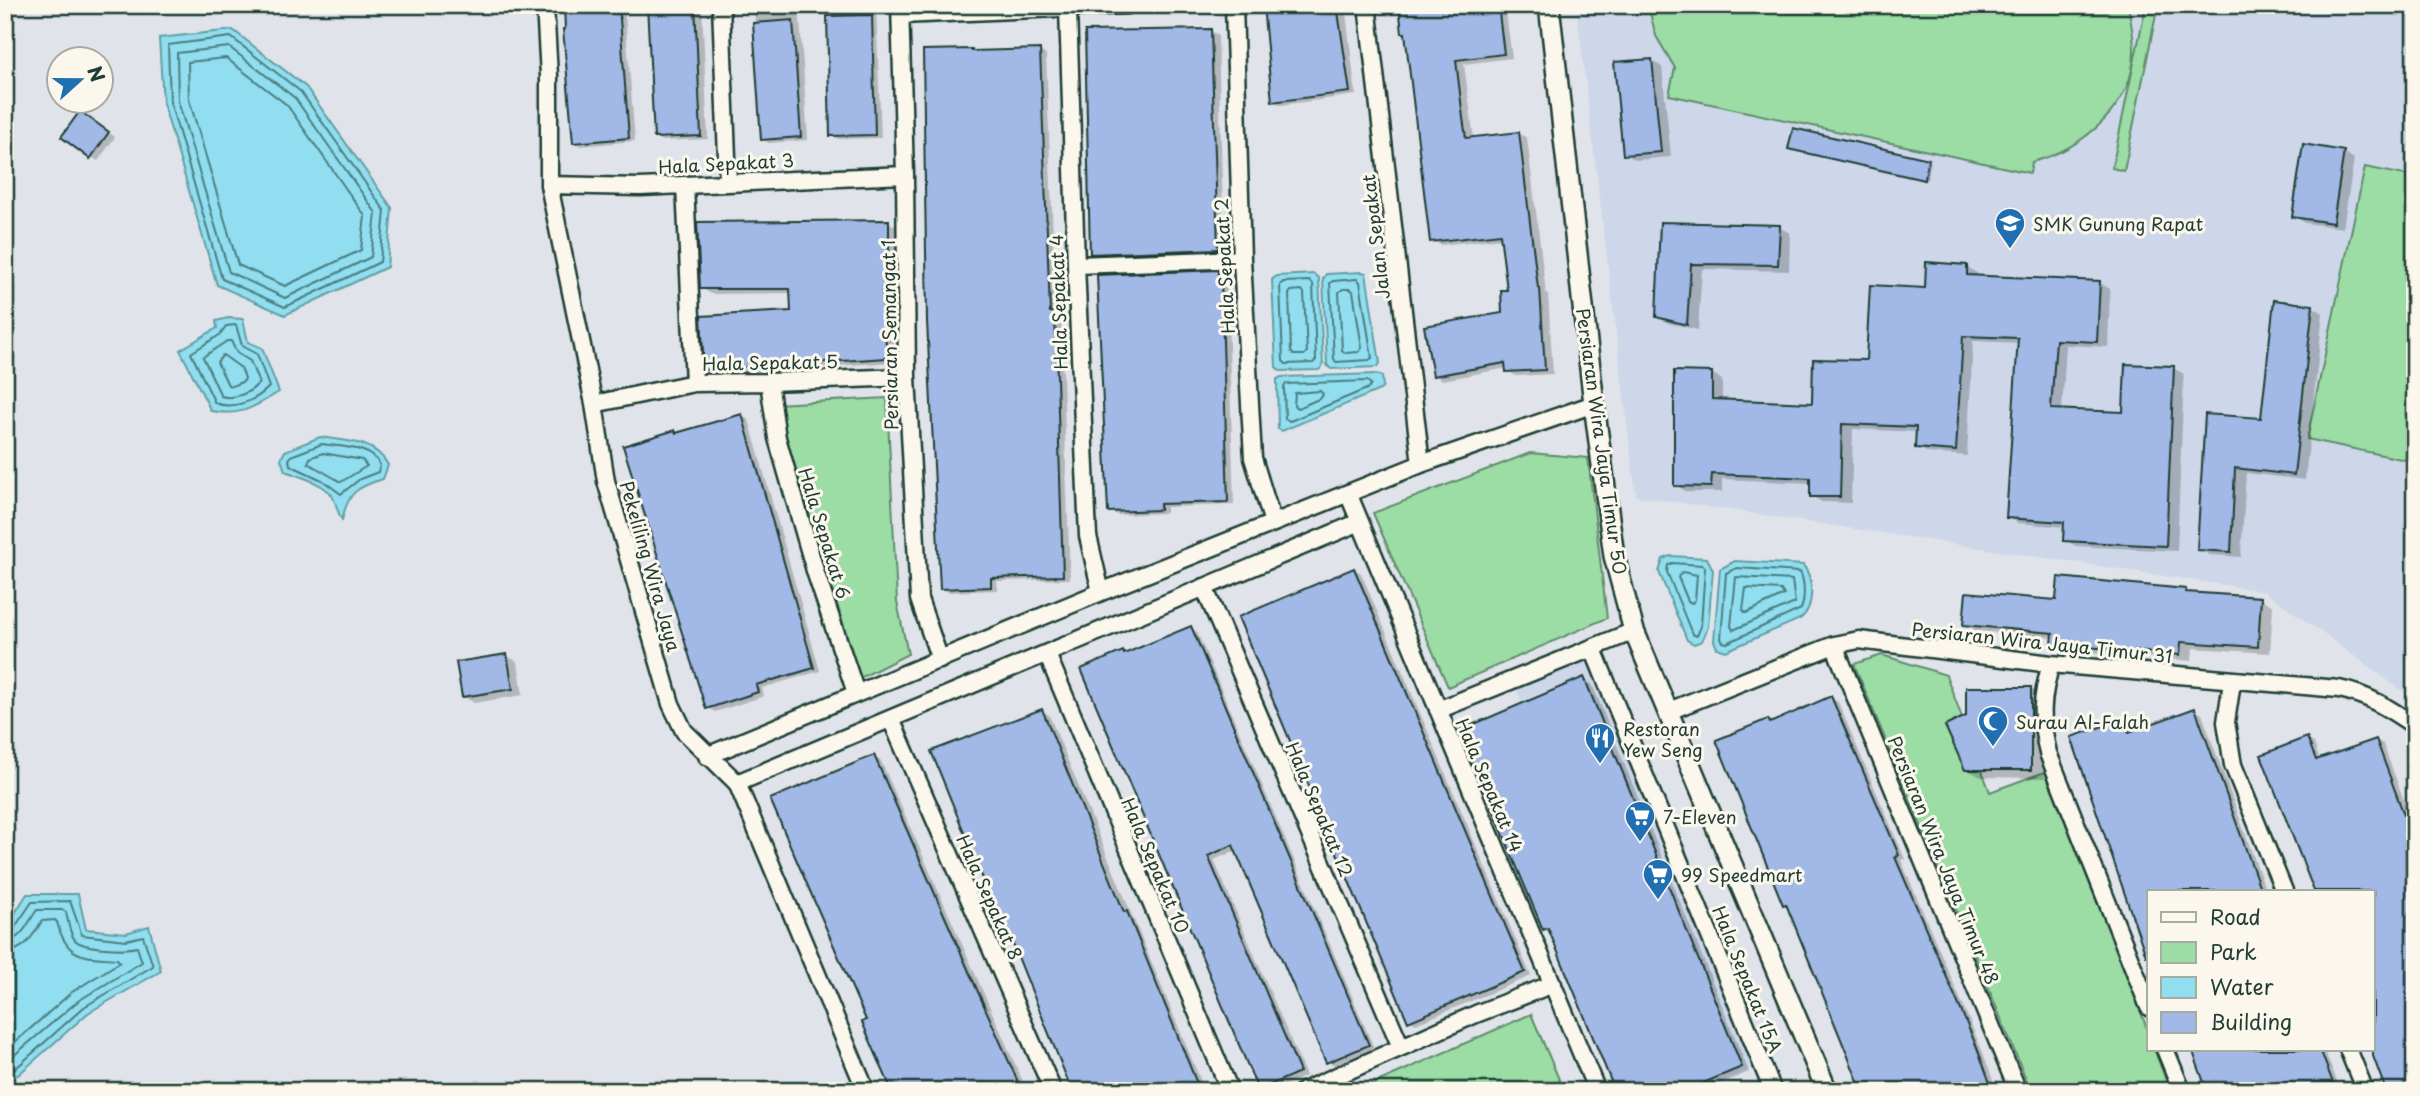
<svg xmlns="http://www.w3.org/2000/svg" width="2420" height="1096" viewBox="0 0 2420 1096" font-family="'Playpen Sans',sans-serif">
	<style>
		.built { fill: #cdd7e9 }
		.green { fill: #9cdca5; stroke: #5e8c6c; stroke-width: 2 }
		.water { fill: #90deef; stroke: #639ea4; stroke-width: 2 }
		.shadow { fill: #0003 }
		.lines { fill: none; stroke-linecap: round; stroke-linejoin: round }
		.shore { stroke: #4c7d7f; stroke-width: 2 }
		.building { fill: #a2b8e6; stroke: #1f3d34; stroke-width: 2 }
		.minor-casing { stroke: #1f3d34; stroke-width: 21 }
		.tertiary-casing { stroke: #1f3d34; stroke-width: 24 }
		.minor { stroke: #fbf7ec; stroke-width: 16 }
		.tertiary { stroke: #fbf7ec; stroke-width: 19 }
		.labels { text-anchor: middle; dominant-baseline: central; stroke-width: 6; stroke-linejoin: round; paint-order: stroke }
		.street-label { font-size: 18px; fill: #1f3d34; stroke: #fbf7ec }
		.poi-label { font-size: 18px; fill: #1f3d34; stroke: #fbf7ec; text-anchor: start }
	</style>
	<rect width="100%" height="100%" fill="#e0e4ea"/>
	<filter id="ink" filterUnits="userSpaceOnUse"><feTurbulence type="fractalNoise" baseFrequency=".0143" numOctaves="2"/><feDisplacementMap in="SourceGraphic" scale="14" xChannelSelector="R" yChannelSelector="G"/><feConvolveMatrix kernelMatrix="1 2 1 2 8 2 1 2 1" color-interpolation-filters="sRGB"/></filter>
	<g filter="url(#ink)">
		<path class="built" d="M1576,5H2415V700L2264,591L1636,496Z
			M1594,648L1764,1064L1698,1091H1681L1513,681Z"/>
		<path class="green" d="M1648,5H2128C2130,19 2134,34 2134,49C2135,106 2082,149 2032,162L2030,173L1669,95L1675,68L1656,36Z
			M2146,5H2158L2124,171L2112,168Z
			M2365,167L2415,177V462L2307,439Z
			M887,398L897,602L908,654L860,678L775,404Z
			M1530,453L1588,458L1607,618L1448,687L1373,513Z
			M1882,655L1946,675L1990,792L2050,770L2149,1034V1049H2154L2170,1091H2031L1854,664Z
			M1531,1014L1564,1091H1357Z"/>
		<path class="water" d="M233,30L306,87L392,208L387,267L285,315L217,285L163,103L159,38Z
			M1362,272L1366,273L1380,363L1377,367L1331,369L1327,365L1323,279L1326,274Z
			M1314,274L1319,278L1323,365L1319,370L1280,371L1276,367L1272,280L1276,276Z
			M228,318L243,319L248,342L262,348L279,392C253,407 242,417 211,411L180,350L217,328L216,321Z
			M1377,374L1382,376L1383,387L1380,390L1282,431L1278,429L1277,379L1281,377Z
			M320,437C346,441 375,440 388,465L383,479C356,487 348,493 342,520C337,512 336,501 331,494C321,482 298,476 285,471L281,459L285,451Z
			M1670,556L1707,558L1713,570L1708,627L1702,641L1694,644L1687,640L1659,572L1663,559Z
			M1735,561L1803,565C1814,578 1815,608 1800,619L1726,651L1717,648L1714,641L1720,569Z
			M27,894H78L86,929L126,933L149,926L161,971L88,1013L18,1075L5,1080V929Z"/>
		<path class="shadow" d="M566,5H702L708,139L662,141L655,137L649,13L625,14L635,141L581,146L575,142Z
			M754,5H799L808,140L769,143L762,139Z
			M828,5H876L881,138L839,139L832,135Z
			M1263,5H1345L1356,95L1281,105L1274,101Z
			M1401,5H1505L1512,58L1464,64L1474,139L1518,133L1527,138L1546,293L1548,295L1553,374L1516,376L1508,371L1507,368L1443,380L1434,375L1504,314L1509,292L1503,238L1440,245L1432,240Z
			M1211,31L1218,35L1224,252L1099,257L1092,253Z
			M972,51L976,53L1040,51L1046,55L1056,315L1061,318L1070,579L997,581L998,590L948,592L942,588Z
			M1652,61L1662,67L1671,157L1636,160L1625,154Z
			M87,117L115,137L98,161L91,157Z
			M1793,149L1928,161L1931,162L1927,180Z
			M2343,152L2354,159L2343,228L2305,223L2294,216Z
			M888,222L897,227L898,292H890L895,362L715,374L706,369L793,312L792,293L711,294L702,288Z
			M1662,224L1779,227L1790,233L1789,271L1702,269L1698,330L1668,323L1657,316Z
			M1967,267L1977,273V277L2099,282L2110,289L2108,347L2066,345L2062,411L2125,414L2173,368L2184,374L2177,551L2076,546L2065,540V527L2018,523L2008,517L2020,343L1973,341L1967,456L1928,453L1917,447L1918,432L1853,429L1851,503L1822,502L1811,496L1812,483L1722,479V492H1686L1676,485L1712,373L1722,380V401L1813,405L1868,362L1926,290Z
			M1218,272L1225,276L1227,283L1234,505L1166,507V513L1117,515L1110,511Z
			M2312,306L2323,313L2305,480L2246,473L2241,557L2210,555L2199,549L2206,416L2262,420Z
			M742,416L749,420L820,671L762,688L764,696L715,712L708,708L675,432L679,434Z
			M1354,569L1361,573L1531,976L1416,1024L1409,1020Z
			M2186,591L2191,594L2261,599L2273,606L2270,653L2193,648L2192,661L2067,650L2054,643L2055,638L1977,631L1965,624L2058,602Z
			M1190,628L1197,632L1374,1048L1334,1065L1328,1061L1237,850L1214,860L1306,1076L1271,1091L1259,1089L1123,653L1127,655Z
			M507,656L518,662L523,695L474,703L463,696Z
			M1584,679L1592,684L1749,1072L1703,1091H1617L1552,934L1544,929Z
			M2031,689L2045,697V778L1981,777L1966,769Z
			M1831,698L1838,702L1905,859L1901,860L1982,1050L1997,1091H1864L1788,906L1784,904L1768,720L1773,723Z
			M2195,710L2202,714L2266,891H2149L2124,721L2131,725L2134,732Z
			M1042,711L1049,715L1205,1091H1074L933,752Z
			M2307,739L2314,743L2320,761L2376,740L2383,744L2415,830V1091H2388L2372,1049L2373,891H2315L2263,756Z
			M874,757L881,761L1027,1091H894L868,1021Z
			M2193,1049H2324L2341,1091H2209Z"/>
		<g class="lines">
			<path class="shore" d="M231,37L301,92L385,211L380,262L285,307L222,279L170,102L168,45Z
				M229,47L295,98L376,213L371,257L285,298L229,272L178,101L177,53Z
				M226,58L287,105L365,216L361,250L285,286L238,265L189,99L188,62Z
				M1357,279L1360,282L1372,358L1369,360L1336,362L1334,359L1330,283L1333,281Z
				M1309,281L1313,284L1316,360L1313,363L1286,364L1283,361L1280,285L1283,282Z
				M1343,289H1350L1353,291L1362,348L1359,352L1345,353L1342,350L1339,292Z
				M1302,290L1304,293L1307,352L1304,355H1294L1291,352L1289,294L1291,291Z
				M236,325L242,346L257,354L269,387C256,401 233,410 215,403L191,353L221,334L226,326Z
				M227,341H231L237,353L250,361L259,383C250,393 234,400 221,396L203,357Z
				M223,355L241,368L245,378L244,381L232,386L228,385L217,362Z
				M1367,381L1371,384L1369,388L1290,421L1285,419L1284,387L1286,384Z
				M1320,391L1323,394L1321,398L1298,408L1294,406L1295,393Z
				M322,444C340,447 372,446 380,465L378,472L360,479L341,494L322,480L290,465L289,460L291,456Z
				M323,453L362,460L367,466L341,482L308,463L310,458Z
				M1672,563L1702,565L1705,567L1701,626L1697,636L1692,634L1667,572L1668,565Z
				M1737,568L1800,572C1805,581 1805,600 1801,609L1727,643L1723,642L1721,639L1726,573Z
				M1682,572L1697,575L1695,600L1692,603L1688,601L1678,577Z
				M1736,577L1792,580L1795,603L1733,630L1731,626Z
				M1746,588L1781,590L1784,595L1746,613L1743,610Z
				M5,932L13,930L32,902L70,901L82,935L126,940L143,936L153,966L84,1007L15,1069L5,1073
				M5,941C23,940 27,923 37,910H63L66,912C68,921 69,933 75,940C84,949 125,950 137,947L142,962L78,1001L5,1063
				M5,952C26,951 32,936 42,921L55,920L57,922C67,960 84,956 117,959L120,962L72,992L5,1051"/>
		</g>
		<path class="building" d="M564,5H619L629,138L573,143L563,29H565Z
			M647,5H695L701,136L654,138Z
			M1263,5H1337L1350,92L1272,102Z
			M1399,5H1498L1504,54L1456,60L1463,118L1466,138L1519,132L1538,288H1540L1545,370L1506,372L1505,363L1433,376L1424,326L1502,313L1501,290H1507L1500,234L1430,242L1405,33H1402Z
			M872,15L875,135L830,136L827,16Z
			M793,20L801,137L761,140L753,23Z
			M1211,29L1218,249L1090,254L1085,31Z
			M972,49V51L1040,49L1050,312H1055L1063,576L991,578V587L940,589L927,321L923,50Z
			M1652,59L1661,152L1623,155L1614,62Z
			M80,111L109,132L90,159L61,137Z
			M1793,128L1929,159L1924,180L1788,149Z
			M2303,144L2344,151L2333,223L2292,217Z
			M889,220V288H882L887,358L704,370L701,316L791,311L790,289H700L697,222Z
			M1660,222L1780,225L1778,265L1691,264L1687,325L1656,317Z
			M1926,262L1967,265V275L2100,281L2097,342L2056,340L2051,409L2123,412L2125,364L2174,366L2166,546L2063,541L2064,522L2006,518L2018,338L1963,336L1956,451L1915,448L1916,427L1842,424L1840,497H1810V478L1712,474L1711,487L1674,486V371L1712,372V399L1812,403L1813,359L1866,360L1870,285L1925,288Z
			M1218,270V277H1221L1228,502L1160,504V510L1108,512L1097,275Z
			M2274,300L2313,305L2294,475L2235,468L2231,552L2197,550L2205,414L2261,418Z
			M742,414L814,668L756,685L758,692L706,709L623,446L675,430L676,433Z
			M1354,568L1525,972L1408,1022L1238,617Z
			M2058,577L2186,589V592L2261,597L2258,647L2181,642L2180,655L2052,644L2053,633L1963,625L1966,592L2056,600Z
			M1191,626L1369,1045L1326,1063L1233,845L1208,856L1300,1072L1258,1090L1081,669L1123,651L1124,654Z
			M507,654L513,689L462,697L456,662Z
			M1584,677L1742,1067L1684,1091H1615L1548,928L1543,930L1460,730Z
			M1966,687H2031V770H1965L1945,726L1966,716Z
			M1831,696L1899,855L1895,857L1976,1045L1993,1091H1862L1786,904L1783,905L1716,740L1768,719L1770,723Z
			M2195,708L2261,891H2149V956H2146L2071,737L2124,719L2129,732Z
			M1042,709L1124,912L1127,911L1200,1091H1072L1012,942L1009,943L931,751Z
			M2307,737L2316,760L2376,739L2415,845V1091H2386L2373,1056V891H2314L2261,755Z
			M874,755L971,976L1022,1091H892L862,1022L866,1020L770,799Z
			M2192,1049H2320L2336,1091H2207Z"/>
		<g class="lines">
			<g class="minor-casing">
				<path id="minor" d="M545,5L549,76V185L594,404L606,481L671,704L684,731L737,783L866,1091
					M721,5L728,183
					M900,5L905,175L907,377L919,599L940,660
					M1234,5L1242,259L1253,458L1273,523
					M1367,5L1421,464
					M1068,8L1076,265L1088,536L1101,592
					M901,15L1128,5
					M549,185L640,187L905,175
					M685,185L694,383
					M1076,265L1242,259
					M769,382L777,438L816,574L856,693
					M594,404L694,383L769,382L907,377
					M1348,493L1597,1091
					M1204,587L1401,1047
					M1834,645L2018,1091
					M1593,649L1773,1091
					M1047,654L1230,1091
					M2051,664C2041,697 2040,719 2048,753L2149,1007
					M2232,682L2226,722L2233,765L2284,891
					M1438,710L1634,631
					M1669,711L1834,645L1859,640L2051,664L2339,689C2369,695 2390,709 2415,726
					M891,719L1053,1091
					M707,756L1101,592L1421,464L1594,404
					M737,783L1360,522
					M2165,1049L2182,1091
					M2348,1049L2365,1091
					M1303,1091L1476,1014L1553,984"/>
			</g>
			<g class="tertiary-casing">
				<path id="tertiary" d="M1549,5L1594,404L1614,556L1634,631L1827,1091"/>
			</g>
			<use href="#minor" class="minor"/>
			<use href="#tertiary" class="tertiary"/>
		</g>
	</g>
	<defs>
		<g id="school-pin" transform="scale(1.575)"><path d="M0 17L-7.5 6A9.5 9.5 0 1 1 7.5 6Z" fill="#1f6fb2" stroke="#fbf7ec"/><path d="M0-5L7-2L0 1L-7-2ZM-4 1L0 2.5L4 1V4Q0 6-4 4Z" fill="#fff"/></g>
		<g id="mosque-pin" transform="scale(1.575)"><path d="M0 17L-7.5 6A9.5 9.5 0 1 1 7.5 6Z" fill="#1f6fb2" stroke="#fbf7ec"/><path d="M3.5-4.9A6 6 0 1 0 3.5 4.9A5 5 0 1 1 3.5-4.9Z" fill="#fff"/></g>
		<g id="restaurant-pin" transform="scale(1.575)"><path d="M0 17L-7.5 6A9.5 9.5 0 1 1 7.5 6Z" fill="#1f6fb2" stroke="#fbf7ec"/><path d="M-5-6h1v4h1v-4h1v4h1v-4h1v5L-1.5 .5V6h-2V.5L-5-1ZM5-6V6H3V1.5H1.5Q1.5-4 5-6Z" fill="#fff"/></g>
		<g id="supermarket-pin" transform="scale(1.575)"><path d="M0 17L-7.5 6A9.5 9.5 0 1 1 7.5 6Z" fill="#1f6fb2" stroke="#fbf7ec"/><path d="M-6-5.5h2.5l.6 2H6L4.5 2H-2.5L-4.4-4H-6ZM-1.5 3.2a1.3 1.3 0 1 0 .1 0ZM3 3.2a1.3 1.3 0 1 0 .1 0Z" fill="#fff"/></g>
	</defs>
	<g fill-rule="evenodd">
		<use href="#school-pin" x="2010" y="223"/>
		<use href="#mosque-pin" x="1993" y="721"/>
		<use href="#restaurant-pin" x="1600" y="738"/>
		<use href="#supermarket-pin" x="1640" y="816"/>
		<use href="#supermarket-pin" x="1658" y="874"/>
	</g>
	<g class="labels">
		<g class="street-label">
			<text transform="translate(726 163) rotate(-3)">Hala Sepakat 3</text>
			<text transform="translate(1375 237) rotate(-97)">Jalan Sepakat</text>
			<text transform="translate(1224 266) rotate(-93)">Hala Sepakat 2</text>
			<text transform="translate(1058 302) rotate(-92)">Hala Sepakat 4</text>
			<text transform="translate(889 335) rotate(-91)">Persiaran Semangat 1</text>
			<text transform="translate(770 362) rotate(-1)">Hala Sepakat 5</text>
			<text transform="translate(1602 441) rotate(82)">Persiaran Wira Jaya Timur 50</text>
			<text transform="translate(825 533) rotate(73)">Hala Sepakat 6</text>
			<text transform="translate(651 566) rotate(74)">Pekeliling Wira Jaya</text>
			<text transform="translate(2042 642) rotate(6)">Persiaran Wira Jaya Timur 31</text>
			<text transform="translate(1490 785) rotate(67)">Hala Sepakat 14</text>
			<text transform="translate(1320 809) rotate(67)">Hala Sepakat 12</text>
			<text transform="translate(1944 860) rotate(68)">Persiaran Wira Jaya Timur 48</text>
			<text transform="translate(1156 865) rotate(67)">Hala Sepakat 10</text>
			<text transform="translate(990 897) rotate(66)">Hala Sepakat 8</text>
			<text transform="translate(1748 979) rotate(68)">Hala Sepakat 15A</text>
		</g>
		<g class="poi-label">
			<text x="2033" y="223">SMK Gunung Rapat</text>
			<text x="2016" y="721">Surau Al-Falah</text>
			<text x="1623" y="728">Restoran<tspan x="1623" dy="21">Yew Seng</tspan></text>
			<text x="1663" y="816">7-Eleven</text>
			<text x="1681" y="874">99 Speedmart</text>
		</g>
	</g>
	<rect width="2420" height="1096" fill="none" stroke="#fbf7ec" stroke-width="28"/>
	<rect x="14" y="14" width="2392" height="1068" fill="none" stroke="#1f3d34" stroke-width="2.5" filter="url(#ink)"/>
	<rect x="2147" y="890" width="228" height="161" fill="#fbf7ec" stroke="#a3ada2" stroke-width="2"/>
	<rect x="2161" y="912" width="35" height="10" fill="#fbf7ec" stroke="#a3ada2" stroke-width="2"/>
	<text x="2210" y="925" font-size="21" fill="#1f3d34">Road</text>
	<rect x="2161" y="942" width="35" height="21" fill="#9cdca5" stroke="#a3ada2" stroke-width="2"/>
	<text x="2210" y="960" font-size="21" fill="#1f3d34">Park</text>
	<rect x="2161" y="977" width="35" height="21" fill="#90deef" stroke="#a3ada2" stroke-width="2"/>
	<text x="2210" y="995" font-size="21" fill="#1f3d34">Water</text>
	<rect x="2161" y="1012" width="35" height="21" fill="#a2b8e6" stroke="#a3ada2" stroke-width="2"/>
	<text x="2210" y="1030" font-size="21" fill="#1f3d34">Building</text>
	<g transform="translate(80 80) rotate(69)"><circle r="33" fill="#fbf7ec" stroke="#a3ada2" stroke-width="2"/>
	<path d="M0-5L12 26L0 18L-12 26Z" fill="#1f6fb2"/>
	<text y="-10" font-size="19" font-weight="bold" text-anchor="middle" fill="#1f3d34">N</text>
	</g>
</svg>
